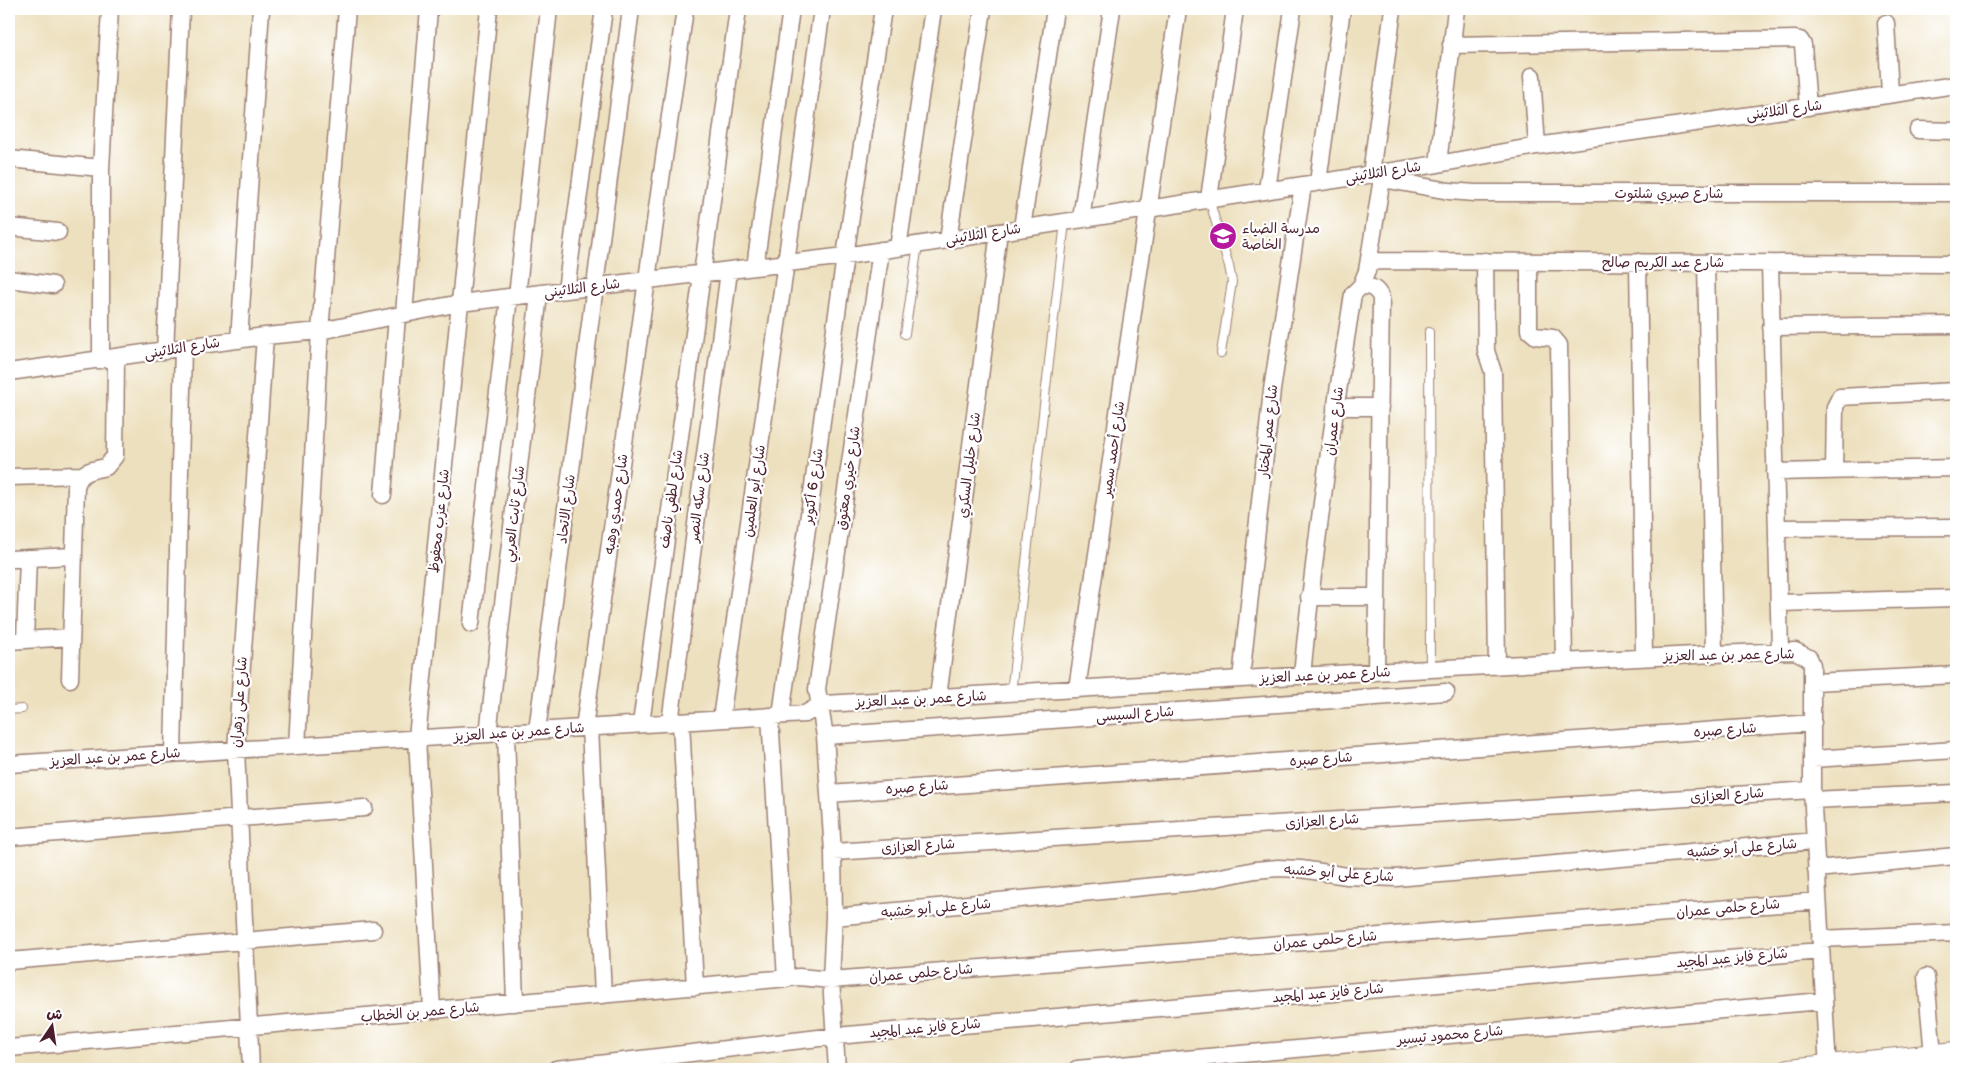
<svg xmlns="http://www.w3.org/2000/svg" width="1965" height="1078" viewBox="0 0 1965 1078" font-family="'Balsamiq Sans','Playpen Sans Arabic',sans-serif">
	<style>
		.lines { fill: none; stroke-linecap: round; stroke-linejoin: round }
		.service-casing { stroke: #9c8074; stroke-width: 10 }
		.minor-casing { stroke: #9c8074; stroke-width: 19 }
		.tertiary-casing { stroke: #9c8074; stroke-width: 22 }
		.service { stroke: #fff; stroke-width: 8 }
		.minor { stroke: #fff; stroke-width: 16 }
		.tertiary { stroke: #fff; stroke-width: 20 }
		.labels { text-anchor: middle; dominant-baseline: central; stroke-width: 4.5; stroke-linejoin: round; paint-order: stroke }
		.street-label { font-size: 14px; fill: #4a1f2b; stroke: #fff }
		.poi-label { font-size: 14px; fill: #4a1f2b; stroke: #fff; text-anchor: start }
	</style>
	<rect width="100%" height="100%" fill="#fff"/>
	<filter id="ink" filterUnits="userSpaceOnUse"><feTurbulence type="fractalNoise" baseFrequency=".02" numOctaves="2"/><feDisplacementMap in="SourceGraphic" scale="10" xChannelSelector="R" yChannelSelector="G"/><feConvolveMatrix kernelMatrix="1 2 1 2 8 2 1 2 1" color-interpolation-filters="sRGB"/></filter>
	<filter id="wash" filterUnits="userSpaceOnUse"><feTurbulence type="fractalNoise" baseFrequency=".0096" numOctaves="4" result="noise"/><feDisplacementMap in="SourceGraphic" scale="20" xChannelSelector="R" yChannelSelector="G"/><feGaussianBlur stdDeviation="1.12" result="paint"/><feColorMatrix in="noise" values="0 0 0 0 0 0 0 0 0 0 0 0 0 0 0 0 0 1.4 0 .05"/><feComposite in="paint" operator="in"/></filter>
	<g filter="url(#wash)">
		<rect width="100%" height="100%" fill="#ede0be"/>
	</g>
	<g filter="url(#ink)">
		<g class="lines">
			<g class="service-casing">
				<path id="service" d="M1209,199L1229,266L1232,282L1221,353
					M1429,332L1430,669
					M905,334L918,244
					M1011,693L1065,222
					M9,710L22,709"/>
			</g>
			<g class="minor-casing">
				<path id="minor" d="M1886,23L1890,94
					M1451,45L1795,39L1800,40L1803,45L1808,107
					M1532,76L1537,146
					M1918,130L1956,131
					M9,159L101,168
					M1438,164L1456,9
					M1371,174L1393,9
					M1383,179L1449,191L1475,193H1956
					M1318,182L1342,9
					M1267,190L1293,9
					M1209,199L1235,9
					M1081,219L1112,9
					M9,227L58,232
					M1022,228L1055,9
					M948,240L983,9
					M898,248L933,9
					M1369,261L1956,264
					M1485,261L1486,351L1493,372L1497,665
					M1529,262V330L1536,336L1553,338L1559,345L1564,662
					M1638,262L1644,658
					M1706,263L1714,654
					M1770,263L1780,651
					M755,267L791,9
					M9,279L53,285
					M1361,286C1372,286 1377,289 1381,298L1376,672
					M566,290L604,9
					M517,296L549,9
					M404,314L429,9
					M1771,327L1956,325
					M239,340L261,9
					M165,351L181,9
					M101,360V168L110,9
					M9,372L265,336L320,331L460,303L845,256L1438,164L1537,146L1956,85
					M1335,407H1380
					M1834,471L1835,407L1840,397L1956,391
					M1775,472L1956,468
					M9,477L81,475
					M383,495L397,316
					M1777,528L1956,527
					M9,559L74,556
					M1309,597H1376
					M1779,603L1956,598
					M471,624L509,297
					M25,640L28,558
					M9,641L71,637
					M1302,676C1314,548 1333,421 1353,294L1361,286L1367,271L1383,172
					M70,679L76,487C80,471 91,470 106,467L115,456L116,358
					M1241,679L1272,390L1303,185
					M1813,682L1956,675
					M1077,689L1178,9
					M938,697L999,232
					M781,715L845,256L883,9
					M770,716L786,979
					M721,719L822,9
					M681,722L695,987
					M670,723L729,271
					M641,724L738,9
					M584,728L685,9
					M590,728L603,995
					M537,731L631,9
					M506,733L515,1003
					M488,734L539,294
					M825,736L1446,692
					M297,746L320,331L347,9
					M173,754L183,348
					M1812,759L1956,750
					M9,764L805,714L817,707L825,704L1241,679L1714,654L1795,651L1809,658L1812,665V790L1828,1069
					M829,794L1813,723
					M1813,800L1956,793
					M9,837L364,808
					M833,852L1812,790
					M1816,869L1956,856
					M834,917L1196,882L1255,870L1278,868L1301,869L1347,876L1396,878L1815,841
					M1820,939L1956,933
					M9,961L373,930
					M1926,977L1933,1055
					M432,1010L417,738L489,9
					M9,1048L799,977L831,980L1818,901
					M251,1069L236,750L265,336
					M556,1069L836,1036L1820,951
					M837,1069L831,980L834,917L833,852L825,736L817,689L881,250
					M1077,1069L1822,1001"/>
			</g>
			<g class="tertiary-casing">
				<path id="tertiary" d="M1789,1069L1956,1052"/>
			</g>
			<use href="#service" class="service"/>
			<use href="#minor" class="minor"/>
			<use href="#tertiary" class="tertiary"/>
		</g>
	</g>
	<defs>
		<g id="school-disc" transform="scale(1.4375)"><circle r="9.5" fill="#b5179e" stroke="#fff"/><path d="M0-5L7-2L0 1L-7-2ZM-4 1L0 2.5L4 1V4Q0 6-4 4Z" fill="#fff"/></g>
	</defs>
	<g fill-rule="evenodd">
		<use href="#school-disc" x="1223" y="236"/>
	</g>
	<g class="labels">
		<g class="street-label">
			<text transform="translate(1784 110) rotate(-8)">شارع الثلاثينى</text>
			<text transform="translate(1383 172) rotate(-9)">شارع الثلاثينى</text>
			<text x="1669" y="193">شارع صبري شلتوت</text>
			<text transform="translate(983 234) rotate(-9)">شارع الثلاثينى</text>
			<text x="1663" y="262">شارع عبد الكريم صالح</text>
			<text transform="translate(582 288) rotate(-7)">شارع الثلاثينى</text>
			<text transform="translate(182 348) rotate(-9)">شارع الثلاثينى</text>
			<text transform="translate(1334 421) rotate(-82)">شارع عمران</text>
			<text transform="translate(1268 431) rotate(-84)">شارع عمر المختار</text>
			<text transform="translate(1113 449) rotate(-82)">شارع أحمد سمير</text>
			<text transform="translate(969 465) rotate(-83)">شارع خليل السكري</text>
			<text transform="translate(848 478) rotate(-82)">شارع خيري معتوق</text>
			<text transform="translate(813 486) rotate(-82)">شارع 6 أكتوبر</text>
			<text transform="translate(754 491) rotate(-82)">شارع أبو العلمين</text>
			<text transform="translate(699 497) rotate(-83)">شارع سكه النصر</text>
			<text transform="translate(671 499) rotate(-82)">شارع لطفي ناصف</text>
			<text transform="translate(616 504) rotate(-82)">شارع حمدي وهبه</text>
			<text transform="translate(566 509) rotate(-83)">شارع الاتحاد</text>
			<text transform="translate(514 514) rotate(-83)">شارع ثابت العربي</text>
			<text transform="translate(439 521) rotate(-84)">شارع عزب محفوظ</text>
			<text transform="translate(1729 655) rotate(-1)">شارع عمر بن عبد العزيز</text>
			<text transform="translate(1325 675) rotate(-3)">شارع عمر بن عبد العزيز</text>
			<text transform="translate(921 699) rotate(-3)">شارع عمر بن عبد العزيز</text>
			<text transform="translate(239 702) rotate(-86)">شارع على زهران</text>
			<text transform="translate(1135 714) rotate(-4)">شارع السيسى</text>
			<text transform="translate(1725 730) rotate(-4)">شارع صبره</text>
			<text transform="translate(519 732) rotate(-4)">شارع عمر بن عبد العزيز</text>
			<text transform="translate(115 757) rotate(-4)">شارع عمر بن عبد العزيز</text>
			<text transform="translate(1321 759) rotate(-4)">شارع صبره</text>
			<text transform="translate(917 787) rotate(-4)">شارع صبره</text>
			<text transform="translate(1727 795) rotate(-4)">شارع العزازى</text>
			<text transform="translate(1322 821) rotate(-4)">شارع العزازى</text>
			<text transform="translate(918 846) rotate(-4)">شارع العزازى</text>
			<text transform="translate(1742 848) rotate(-5)">شارع على أبو خشبه</text>
			<text transform="translate(1339 873) rotate(4)">شارع على أبو خشبه</text>
			<text transform="translate(936 908) rotate(-5)">شارع على أبو خشبه</text>
			<text transform="translate(1728 908) rotate(-5)">شارع حلمى عمران</text>
			<text transform="translate(1325 940) rotate(-5)">شارع حلمى عمران</text>
			<text transform="translate(1732 958) rotate(-5)">شارع فايز عبد المجيد</text>
			<text transform="translate(921 973) rotate(-5)">شارع حلمى عمران</text>
			<text transform="translate(1328 993) rotate(-5)">شارع فايز عبد المجيد</text>
			<text transform="translate(420 1012) rotate(-5)">شارع عمر بن الخطاب</text>
			<text transform="translate(925 1028) rotate(-5)">شارع فايز عبد المجيد</text>
			<text transform="translate(1450 1035) rotate(-5)">شارع محمود تيسير</text>
		</g>
		<g class="poi-label">
			<text x="1242" y="228">مدرسة الضياء<tspan x="1242" dy="16">الخاصة</tspan></text>
		</g>
	</g>
	<rect width="1965" height="1078" fill="none" stroke="#fff" stroke-width="30"/>
	<g transform="translate(52 1026) rotate(13)" stroke="#ffffff" stroke-width="4" paint-order="stroke">
	<path d="M0-4L9 19L0 12L-9 19Z" fill="#4a1f2b"/>
	<text y="-8" font-size="14" font-weight="bold" text-anchor="middle" fill="#4a1f2b">ش</text>
	</g>
</svg>
